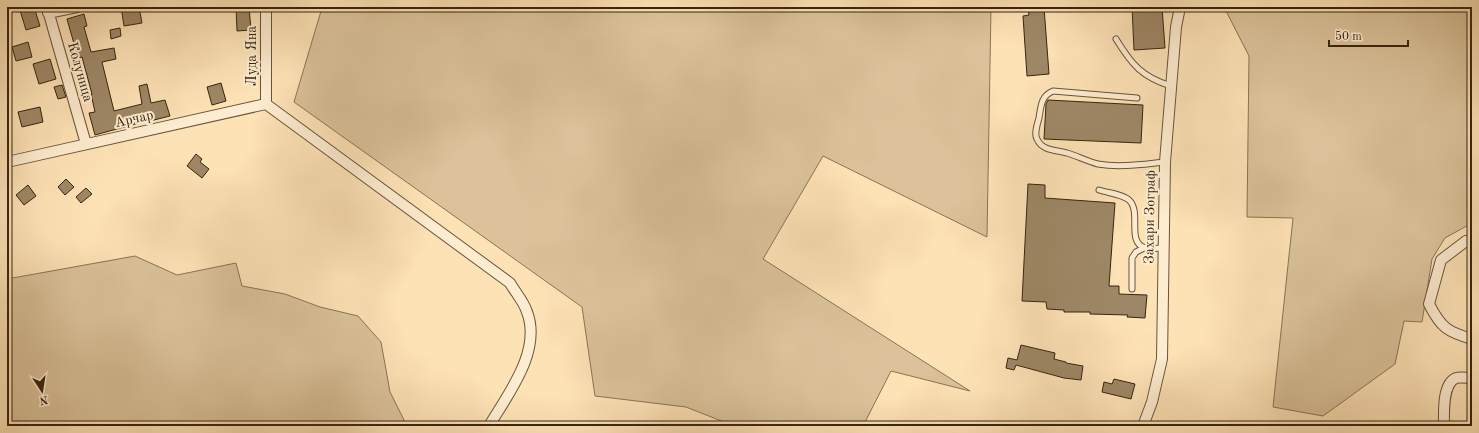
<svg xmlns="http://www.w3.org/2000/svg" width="1479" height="433" viewBox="0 0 1479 433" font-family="'Old Standard TT',serif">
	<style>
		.green { fill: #dbc29a; stroke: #897454 }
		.building { fill: #9e8766; stroke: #37250f }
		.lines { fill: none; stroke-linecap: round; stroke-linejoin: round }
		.service-casing { stroke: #685439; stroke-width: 7 }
		.minor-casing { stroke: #685439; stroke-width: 12 }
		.service { stroke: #feecd0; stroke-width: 5 }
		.minor { stroke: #feecd0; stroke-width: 10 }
		.labels { text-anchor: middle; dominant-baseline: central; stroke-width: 4; stroke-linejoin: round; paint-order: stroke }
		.street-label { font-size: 14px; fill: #37250f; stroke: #feecd0 }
	</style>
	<rect width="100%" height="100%" fill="#fde2b6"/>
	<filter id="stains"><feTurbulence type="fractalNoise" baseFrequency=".005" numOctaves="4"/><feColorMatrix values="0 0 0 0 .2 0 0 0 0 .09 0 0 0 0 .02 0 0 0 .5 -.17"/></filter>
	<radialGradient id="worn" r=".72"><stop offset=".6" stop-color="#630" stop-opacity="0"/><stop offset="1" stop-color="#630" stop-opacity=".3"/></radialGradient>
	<path class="green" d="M321,7H991L987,237L823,156L763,259L970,391L891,371L863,426H734L686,407L595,396L582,307L294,102L321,11Z
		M1224,7H1472V223L1445,238L1432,259L1422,322L1404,321L1395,364L1323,416L1273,407L1293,218L1247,217L1249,56Z
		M135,256L177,275L236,263L242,286L285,294L320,307L358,316L381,342L390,392L407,426H7V279Z"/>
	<path class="building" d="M19,7H34L40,26L26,30Z
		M121,7H139L142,23L124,26Z
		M236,7H249L251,30L237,31Z
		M1028,7H1044L1049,74L1027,76L1023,16L1029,15Z
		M1132,7H1162L1165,48L1134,50Z
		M84,14L87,26L84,27L91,52L114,48L116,59L102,62L114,111L142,104L139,86L147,84L151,103L165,100L170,116L150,121V120L95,135L89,113L95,112L91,94H92L82,57L78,58L67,19Z
		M120,28L121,36L111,39L110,30Z
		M28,42L32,57L16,61L12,47Z
		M50,59L56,79L39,84L33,64Z
		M221,83L226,101L212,105L207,87Z
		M62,85L66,97L58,99L54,87Z
		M1048,100L1143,105L1141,143L1044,139L1046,104Z
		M40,107L43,122L22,127L18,112Z
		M196,154L202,159L200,162L209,169L202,178L187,166Z
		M66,179L74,187L65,195L58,187Z
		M1028,184L1045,185V198L1115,203L1109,286H1119V294L1147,295L1145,318L1127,317L1128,315L1090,314V312H1064V310L1047,309L1046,302L1022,301Z
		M28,185L36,196L24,205L16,195Z
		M86,188L92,194L81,203L76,197Z
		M1021,345L1055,353L1054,359L1066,362V363L1083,366L1081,380L1064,378L1016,365L1014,370L1006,368L1008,358L1017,360Z
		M1114,379L1135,384L1131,399L1102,392L1104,382L1112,384Z"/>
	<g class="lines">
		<g class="service-casing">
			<path id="service" d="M1116,39C1132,65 1142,77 1171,86
				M1137,98L1053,91C1041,96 1041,106 1039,118C1037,125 1034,134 1037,139C1042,151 1056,150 1067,153C1077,156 1087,161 1098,164C1120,168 1144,164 1165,162
				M1099,190C1108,193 1122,194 1129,200C1142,212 1126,242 1145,248C1150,249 1158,248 1164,248
				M1132,289V258L1136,252L1144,248"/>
		</g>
		<g class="minor-casing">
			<path id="minor" d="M47,7L86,144
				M266,7V104
				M48,13L77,7
				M266,104L510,283C515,292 524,302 527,312C542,351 508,394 489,426
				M7,162L266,104
				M1472,240L1466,241L1441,260L1429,304C1441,328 1448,332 1472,339
				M1143,426L1152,402L1162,359L1165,162L1176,27L1180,7
				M1444,426C1444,413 1442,384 1456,378C1460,377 1468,378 1472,378"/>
		</g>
		<use href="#service" class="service"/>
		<use href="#minor" class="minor"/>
	</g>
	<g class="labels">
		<g class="street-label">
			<text transform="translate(252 56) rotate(-90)">Луда Яна</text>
			<text transform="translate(80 72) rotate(74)">Колуница</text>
			<text transform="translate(134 119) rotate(-13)">Арчар</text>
			<text transform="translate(1150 217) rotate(-89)">Захари Зограф</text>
		</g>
	</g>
	<rect width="1479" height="433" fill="none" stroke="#fde2b6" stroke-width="24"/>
	<rect x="8" y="8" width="1463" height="417" fill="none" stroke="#37250f" stroke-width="2"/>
	<rect x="12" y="12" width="1455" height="409" fill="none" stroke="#37250f"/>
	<g transform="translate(42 391) rotate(168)" stroke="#feecd0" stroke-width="3" paint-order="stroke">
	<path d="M0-3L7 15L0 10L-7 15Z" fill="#37250f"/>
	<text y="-6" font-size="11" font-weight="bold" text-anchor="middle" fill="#37250f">N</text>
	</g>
	<path d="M1329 40v6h79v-6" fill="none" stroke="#37250f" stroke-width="2"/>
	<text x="1335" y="40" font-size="12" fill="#37250f" stroke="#feecd0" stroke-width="3" paint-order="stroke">50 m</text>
	<rect width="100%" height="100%" filter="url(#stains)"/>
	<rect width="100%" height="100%" fill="url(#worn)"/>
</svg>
